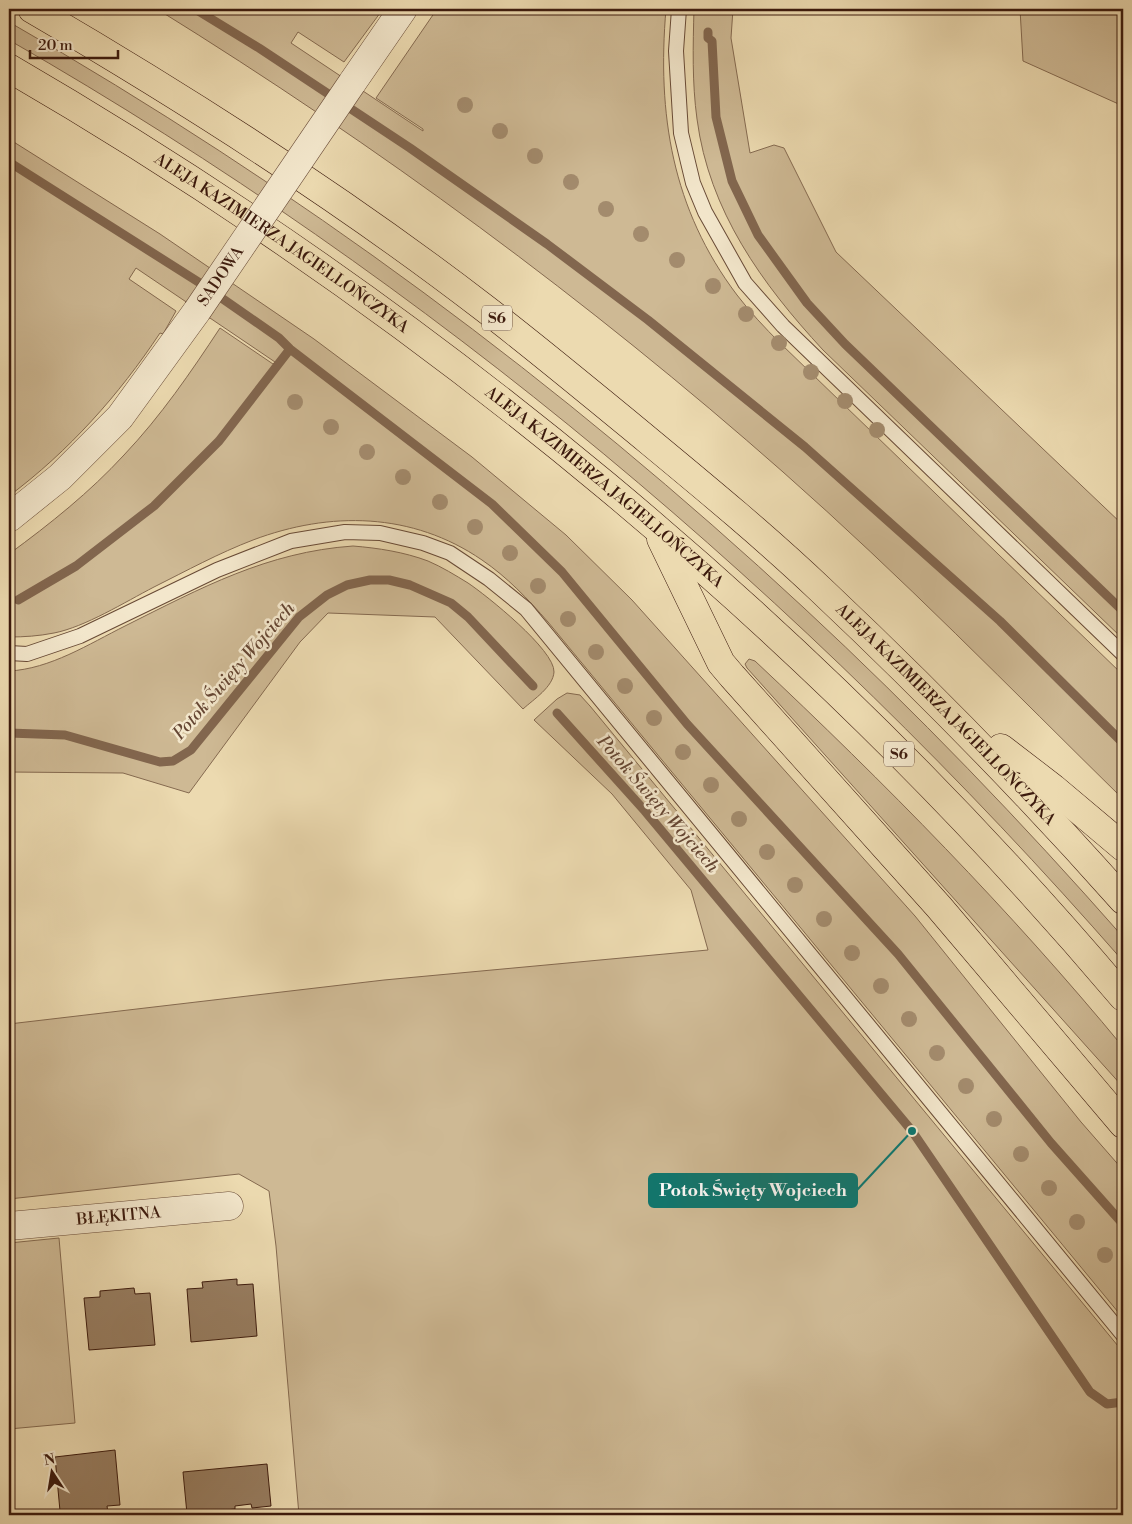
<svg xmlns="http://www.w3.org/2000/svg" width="1132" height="1524" viewBox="0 0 1132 1524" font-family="'Libre Bodoni',serif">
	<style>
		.green { fill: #ceb994; stroke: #856a50 }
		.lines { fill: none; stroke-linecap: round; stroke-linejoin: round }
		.stream { stroke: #82664e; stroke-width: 9 }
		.building { fill: #987e62; stroke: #3c1a0d }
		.lane-casing { stroke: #684a36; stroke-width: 16 }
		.street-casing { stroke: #684a36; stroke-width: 29 }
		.highway-casing { stroke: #3c1a0d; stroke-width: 29 }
		.lane { stroke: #f3e7cc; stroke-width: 14 }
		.street { stroke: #f3e7cc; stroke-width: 28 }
		.highway { stroke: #ecdab0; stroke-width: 28 }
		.street-bridge-casing { stroke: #684a36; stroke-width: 29; stroke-linecap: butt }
		.street-bridge { stroke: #f3e7cc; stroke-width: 28 }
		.tree { fill: #a38b6d }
		.labels { text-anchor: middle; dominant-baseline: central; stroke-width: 5; stroke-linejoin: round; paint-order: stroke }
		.shield { fill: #f3e7cc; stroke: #735846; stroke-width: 1 }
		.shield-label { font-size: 15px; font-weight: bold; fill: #3c1a0d }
		.street-label { font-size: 16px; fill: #3c1a0d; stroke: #f3e7cc }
		.water-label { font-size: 18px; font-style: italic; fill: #654633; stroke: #f3e7cc }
		.leader { fill: none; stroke: #0f766e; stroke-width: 2 }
		.callout-dot { fill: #0f766e; stroke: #f3e7cc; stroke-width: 2 }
		.callout { fill: #0f766e; stroke: #0f766e; stroke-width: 2 }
		.callout-label { font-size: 18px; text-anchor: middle; font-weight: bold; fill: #fff }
	</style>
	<rect width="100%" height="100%" fill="#ecdab0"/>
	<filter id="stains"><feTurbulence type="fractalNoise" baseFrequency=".004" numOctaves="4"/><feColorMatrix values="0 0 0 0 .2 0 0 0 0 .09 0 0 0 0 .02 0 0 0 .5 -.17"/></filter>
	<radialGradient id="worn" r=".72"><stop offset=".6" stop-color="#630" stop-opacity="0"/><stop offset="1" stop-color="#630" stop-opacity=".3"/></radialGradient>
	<path class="green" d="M157,9H383L344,62L298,32L291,43L423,131V129L376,98L437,9H666C657,114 672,209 737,295C750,312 765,328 780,343L1123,675V799C1011,689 901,576 783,472C588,300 378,146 157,9Z
		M694,9H733L731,38L750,153L774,145L784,148L836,252L1123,525V639L823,350C762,284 709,211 697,119C692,83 693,46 694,9Z
		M1020,9H1123V106L1023,61Z
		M9,22C295,186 562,383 804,608C916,712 1022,822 1123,937V961C804,596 429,281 9,40Z
		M9,139L160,234L314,339L472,457L566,535L632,600L915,916L1081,1122L1123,1170V1318L548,622C528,599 507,577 482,560C412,512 330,511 253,540C219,553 186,571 154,587C125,602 85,627 54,633C39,636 24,637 9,637V554C50,524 90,492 124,455C161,416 191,372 220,328L273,364L275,362L136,268L129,279L176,311L163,334L160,333C119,395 69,451 9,496Z
		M353,546C378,548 404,552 428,561C442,567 455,575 468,583C486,595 555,650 554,672C553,687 534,699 523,709L435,617L328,613L300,642L189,793L123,773L9,772V671C50,669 89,644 125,626C201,588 267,552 353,546Z
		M749,659L755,661C885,783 1010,910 1123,1047V1087L747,668L745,664Z
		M567,693L580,695L590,706L1123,1352V1515H299L276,1246L269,1191L239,1174L9,1199V1024L384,980L708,950L691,890L612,794L534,720L557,699Z
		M59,1238L75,1423L9,1429V1243Z"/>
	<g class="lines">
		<path class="stream" d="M195,9L259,48L410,148L547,244L648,320L805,447L1000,621L1123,743
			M708,32V38L712,41L716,117L732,181L758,235L807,303L845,344L1123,611
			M9,162L200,283L279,338L290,349L492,504L562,572L687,724L898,954L1051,1143L1123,1224
			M18,600L76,566L154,506L219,441L290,349
			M557,713L645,811L912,1131L1090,1392L1107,1404L1123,1402
			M9,733L65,735L160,762L173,761L191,750L299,617L327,595L347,585L370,580H389L410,585L451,603L468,617L533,686"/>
	</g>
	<path class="building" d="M237,1279V1285L253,1284L257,1336L191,1342L187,1289L203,1288L202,1282Z
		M134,1288L135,1294L150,1293L155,1345L89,1350L84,1298L100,1297V1291Z
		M115,1450L120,1505L107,1506L108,1513L85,1515H74L73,1510L60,1511L55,1457Z
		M267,1464L271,1506L252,1508L251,1504L235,1506V1509L187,1514L183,1472Z"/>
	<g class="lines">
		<g class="lane-casing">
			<path id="lane" d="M679,9L676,51L681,133L693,183L705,212L745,283L783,326L1123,654
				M9,653L27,654L80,636L217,570L291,541L345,532L380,533L423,543L450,553L489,579L526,609L1123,1335"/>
		</g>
		<g class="street-casing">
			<g id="street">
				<path d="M352,83L403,9"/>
				<path d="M9,518L60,477L120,417L197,311"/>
				<path id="s1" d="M9,1226L229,1206"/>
			</g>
		</g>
		<g class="highway-casing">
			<g id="highway">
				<path id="s2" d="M32,9C188,100 340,197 483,307C534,346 583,387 632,427C696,480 761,533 821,590C926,689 1027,792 1123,900"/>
				<path id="s3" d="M9,68C426,310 812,629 1123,997"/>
				<path d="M661,539L721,663L732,676L939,907L1123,1124"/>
				<path d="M1001,748L1053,788L1123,847"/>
			</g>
		</g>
		<use href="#lane" class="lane"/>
		<use href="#street" class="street"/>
		<use href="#highway" class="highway"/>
		<g class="street-bridge-casing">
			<g id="street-bridge">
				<path id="s4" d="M197,311L352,83"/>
			</g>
		</g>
		<use href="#street-bridge" class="street-bridge"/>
	</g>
	<g class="tree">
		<circle cx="465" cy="105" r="8"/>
		<circle cx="500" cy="131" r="8"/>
		<circle cx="535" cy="156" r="8"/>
		<circle cx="571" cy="182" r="8"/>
		<circle cx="606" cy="209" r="8"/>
		<circle cx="641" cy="234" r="8"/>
		<circle cx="677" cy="260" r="8"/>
		<circle cx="713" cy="286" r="8"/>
		<circle cx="746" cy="314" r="8"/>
		<circle cx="779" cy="343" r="8"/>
		<circle cx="811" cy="372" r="8"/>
		<circle cx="845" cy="401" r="8"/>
		<circle cx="295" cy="402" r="8"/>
		<circle cx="331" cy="427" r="8"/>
		<circle cx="877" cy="430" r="8"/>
		<circle cx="367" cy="452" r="8"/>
		<circle cx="403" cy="477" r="8"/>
		<circle cx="440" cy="502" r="8"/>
		<circle cx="475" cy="527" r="8"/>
		<circle cx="510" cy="553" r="8"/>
		<circle cx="538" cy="586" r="8"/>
		<circle cx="568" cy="619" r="8"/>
		<circle cx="596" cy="652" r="8"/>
		<circle cx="625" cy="686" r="8"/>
		<circle cx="654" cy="718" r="8"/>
		<circle cx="683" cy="752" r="8"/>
		<circle cx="711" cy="785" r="8"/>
		<circle cx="739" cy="819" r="8"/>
		<circle cx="767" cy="852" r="8"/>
		<circle cx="795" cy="885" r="8"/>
		<circle cx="824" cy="919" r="8"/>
		<circle cx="852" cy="953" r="8"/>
		<circle cx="881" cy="986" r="8"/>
		<circle cx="909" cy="1019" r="8"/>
		<circle cx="937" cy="1053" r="8"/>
		<circle cx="966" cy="1086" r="8"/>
		<circle cx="994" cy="1119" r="8"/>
		<circle cx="1021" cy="1154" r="8"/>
		<circle cx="1049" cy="1188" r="8"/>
		<circle cx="1077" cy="1222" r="8"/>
		<circle cx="1105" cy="1255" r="8"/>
	</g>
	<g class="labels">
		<g class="shield">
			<rect x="482" y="305.5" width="30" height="25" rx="4"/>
			<rect x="884" y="741.5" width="30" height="25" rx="4"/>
		</g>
		<g class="shield-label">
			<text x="497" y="318">S6</text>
			<text x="899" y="754">S6</text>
		</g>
		<g class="street-label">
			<text stroke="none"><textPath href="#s3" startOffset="324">ALEJA KAZIMIERZA JAGIELLOŃCZYKA</textPath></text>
			<text stroke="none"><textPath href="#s4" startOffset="42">SADOWA</textPath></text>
			<text stroke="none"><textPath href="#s3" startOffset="729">ALEJA KAZIMIERZA JAGIELLOŃCZYKA</textPath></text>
			<text stroke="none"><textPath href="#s2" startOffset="1158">ALEJA KAZIMIERZA JAGIELLOŃCZYKA</textPath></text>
			<text stroke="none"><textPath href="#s1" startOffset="110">BŁĘKITNA</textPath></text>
		</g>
		<g class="water-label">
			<text transform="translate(234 671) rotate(-49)">Potok Święty Wojciech</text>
			<text transform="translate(658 804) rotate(49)">Potok Święty Wojciech</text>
		</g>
	</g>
	<path class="leader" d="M912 1131L857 1190"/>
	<circle class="callout-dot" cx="912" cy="1131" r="5"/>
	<rect class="callout" x="649" y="1174" width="208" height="33" rx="5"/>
	<g class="callout-label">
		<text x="753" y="1196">Potok Święty Wojciech</text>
	</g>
	<rect width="1132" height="1524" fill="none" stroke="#ecdab0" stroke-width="30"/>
	<rect x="10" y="10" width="1112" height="1504" fill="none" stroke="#3c1a0d" stroke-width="2.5"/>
	<rect x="15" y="15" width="1102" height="1494" fill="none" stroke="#3c1a0d"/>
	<g transform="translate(52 1472) rotate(348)" stroke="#f3e7cc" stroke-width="4" paint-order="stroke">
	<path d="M0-4L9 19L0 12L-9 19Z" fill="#3c1a0d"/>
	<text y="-8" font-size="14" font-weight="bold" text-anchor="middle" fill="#3c1a0d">N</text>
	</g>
	<path d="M30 50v8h88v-8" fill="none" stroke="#3c1a0d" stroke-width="2.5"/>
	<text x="38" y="50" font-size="15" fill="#3c1a0d" stroke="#f3e7cc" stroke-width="4" paint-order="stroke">20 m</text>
	<rect width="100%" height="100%" filter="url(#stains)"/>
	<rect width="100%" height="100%" fill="url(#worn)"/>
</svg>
